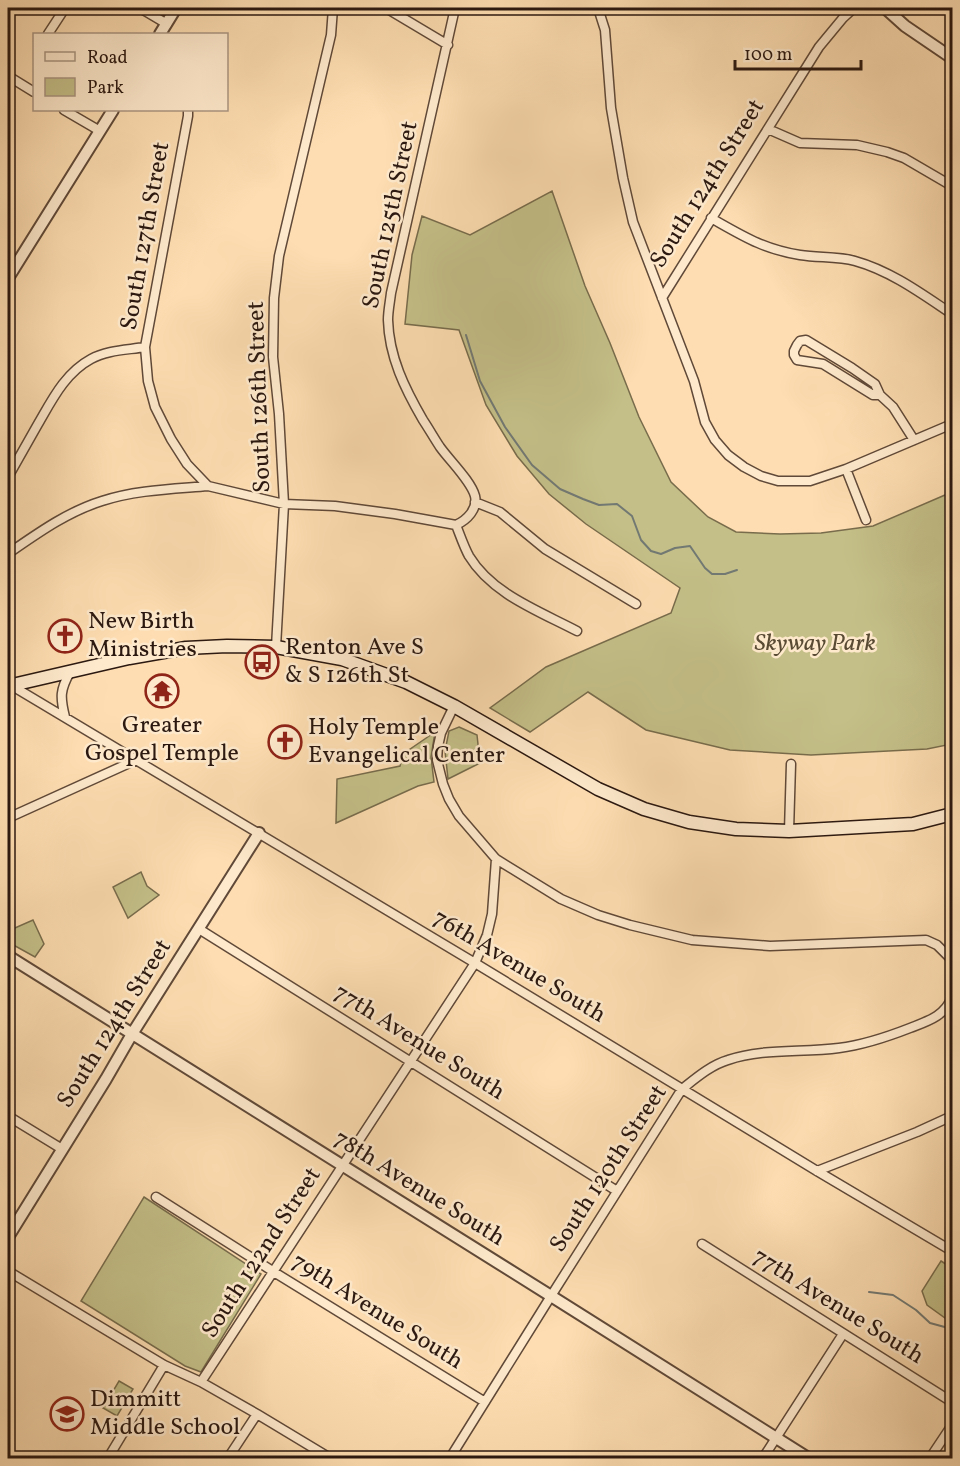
<svg xmlns="http://www.w3.org/2000/svg" width="960" height="1466" viewBox="0 0 960 1466" font-family="Vollkorn,serif">
	<style>
		.green { fill: #c4bf88; stroke: #786c4c; stroke-width: 1.5 }
		.lines { fill: none; stroke-linecap: round; stroke-linejoin: round }
		.stream { stroke: #727973; stroke-width: 2 }
		.minor-casing { stroke: #604938; stroke-width: 11 }
		.tertiary-casing { stroke: #604938; stroke-width: 14 }
		.secondary-casing { stroke: #2b1810; stroke-width: 15 }
		.minor { stroke: #fee9cc; stroke-width: 8 }
		.tertiary { stroke: #fee9cc; stroke-width: 10 }
		.secondary { stroke: #fee9cc; stroke-width: 12 }
		.labels { text-anchor: middle; dominant-baseline: central; stroke-width: 5; stroke-linejoin: round; paint-order: stroke }
		.street-label { font-size: 24px; fill: #2b1810; stroke: #fee9cc }
		.poi-label { font-size: 24px; fill: #2b1810; stroke: #fee9cc; text-anchor: start }
		.park-label { font-size: 24px; font-style: italic; fill: #594a34; stroke: #fee9cc }
	</style>
	<rect width="100%" height="100%" fill="#fdddb1"/>
	<filter id="stains"><feTurbulence type="fractalNoise" baseFrequency=".00333" numOctaves="4"/><feColorMatrix values="0 0 0 0 .2 0 0 0 0 .09 0 0 0 0 .02 0 0 0 .5 -.17"/></filter>
	<radialGradient id="worn" r=".72"><stop offset=".6" stop-color="#630" stop-opacity="0"/><stop offset="1" stop-color="#630" stop-opacity=".3"/></radialGradient>
	<path class="green" d="M552,191L585,286L610,343L639,417L671,482L708,517L736,532L780,534L821,533L873,526L952,492V744L927,749L811,755L730,750L646,730L588,692L530,732L490,708L546,667L671,613L680,588L586,524L549,494L517,456L486,405L459,330L405,324L412,255L422,216L470,235Z
		M459,727L477,735L480,763L448,779L445,751L449,731Z
		M435,732L431,757L434,782L418,786L336,823L337,779L400,766L403,754Z
		M141,872L147,886L159,895L128,918L113,887Z
		M33,920L44,944L35,957L8,942V931Z
		M144,1197L261,1274L201,1372L185,1366L81,1301Z
		M941,1261L952,1268V1323L927,1305L922,1291Z
		M119,1381L133,1389L117,1416L103,1408Z"/>
	<g class="lines">
		<path class="stream" d="M466,335L480,381L505,427L532,465L560,489L583,499L599,505L617,504L632,516L641,540L651,551L661,554L675,548L690,546L705,568L712,574H725L737,570
			M869,1292L893,1295L916,1310L930,1323L952,1329"/>
		<g class="minor-casing">
			<path id="minor" d="M140,8L167,24
				M386,8L448,45
				M598,8L605,30L611,108L623,178L633,222L694,381L705,422L715,440L728,455L744,467L761,476L778,481H810L846,469
				M48,34L65,8
				M8,76L34,92
				M64,110L100,131
				M768,129L800,143L857,145L887,152L904,158L952,186
				M711,218C743,236 763,249 800,255C818,258 838,256 855,261C891,271 922,294 952,314
				M662,298L819,47L843,18L854,8
				M145,347L148,381L155,407L171,439L187,464L208,486L284,504L335,506L395,514L456,525C467,520 478,509 475,496C471,481 450,461 440,447C434,438 429,429 423,420C405,389 389,357 388,320C388,311 390,302 391,293L455,8
				M880,395H873L823,364L797,360L794,355V351L797,345L800,341L806,340L852,368L875,384L880,395L893,407L914,440
				M8,477C18,459 28,442 38,424C52,400 65,373 91,359C107,350 127,350 145,347L188,116V110
				M475,502L500,512L545,549L636,604
				M866,520L846,469L952,424
				M456,525C460,535 464,547 469,556C492,594 539,611 577,631
				M9,553C38,533 67,512 102,501C135,490 173,489 208,486
				M276,647L284,504L279,414L273,357L274,298L279,256L331,35L333,8
				M9,684L475,963L817,1171L952,1251
				M454,706L441,733L438,746L437,760L443,784L449,799L459,816L496,859L561,899L598,915L630,925L692,940L770,946L926,940L937,945L952,960
				M65,717C60,697 60,690 70,672
				M8,818L136,760
				M789,831L791,764
				M199,929L617,1191
				M8,1116L62,1149
				M817,1171L917,1132L952,1116
				M156,1197L274,1272L485,1402
				M702,1244L952,1402
				M8,1271L164,1365L201,1382L257,1414L330,1458
				M201,1382L475,963L487,935L492,914L496,859
				M108,1458L164,1365
				M228,1458L257,1414
				M450,1458L551,1296L682,1089C696,1078 711,1065 728,1060C763,1048 802,1053 839,1048C863,1045 887,1037 910,1028C928,1021 945,1016 952,997
				M763,1458L843,1334
				M930,1458L952,1425"/>
		</g>
		<g class="tertiary-casing">
			<path id="tertiary" d="M885,8L905,26L952,58
				M160,34L176,8
				M8,278L113,110
				M8,956L551,1296L808,1458
				M8,1237L106,1079L132,1034L259,833"/>
		</g>
		<g class="secondary-casing">
			<path id="secondary" d="M8,686L129,658L186,648L227,646L276,647L342,659L406,682L454,706L598,789L644,809L689,822L736,829L789,831L913,824L952,814"/>
		</g>
		<use href="#minor" class="minor"/>
		<use href="#tertiary" class="tertiary"/>
		<use href="#secondary" class="secondary"/>
	</g>
	<defs>
		<g id="church-ring" transform="scale(1.725)"><circle r="9.5" fill="#fee9cc" stroke="#8f2418" stroke-width="1.5"/><path d="M-1.2-6h2.4v3.5h3.3v2.4h-3.3V6h-2.4V-.1h-3.3v-2.4h3.3Z" fill="#8f2418"/></g>
		<g id="bus-ring" transform="scale(1.725)"><circle r="9.5" fill="#fee9cc" stroke="#8f2418" stroke-width="1.5"/><path d="M-5-6H5V4H4V6H2V4H-2V6H-4V4H-5ZM-3.5-4V0h7V-4ZM-3.5 1.2v1.5H-2V1.2ZM2 1.2v1.5H3.5V1.2Z" fill="#8f2418"/></g>
		<g id="temple-ring" transform="scale(1.725)"><circle r="9.5" fill="#fee9cc" stroke="#8f2418" stroke-width="1.5"/><path d="M0-6L5-2H3V0L6.5 2.5H4V6H1.5V3h-3V6H-4V2.5H-6.5L-3 0V-2H-5Z" fill="#8f2418"/></g>
		<g id="school-ring" transform="scale(1.725)"><circle r="9.5" fill="#fee9cc" stroke="#8f2418" stroke-width="1.5"/><path d="M0-5L7-2L0 1L-7-2ZM-4 1L0 2.5L4 1V4Q0 6-4 4Z" fill="#8f2418"/></g>
	</defs>
	<g fill-rule="evenodd">
		<use href="#church-ring" x="65" y="636"/>
		<use href="#bus-ring" x="262" y="662"/>
		<use href="#temple-ring" x="162" y="691"/>
		<use href="#church-ring" x="285" y="742"/>
		<use href="#school-ring" x="67" y="1414"/>
	</g>
	<g class="labels">
		<g class="street-label">
			<text transform="translate(708 184) rotate(-58)">South 124th Street</text>
			<text transform="translate(391 215) rotate(-78)">South 125th Street</text>
			<text transform="translate(146 236) rotate(-80)">South 127th Street</text>
			<text transform="translate(260 397) rotate(-92)">South 126th Street</text>
			<text transform="translate(519 967) rotate(31)">76th Avenue South</text>
			<text transform="translate(115 1024) rotate(-58)">South 124th Street</text>
			<text transform="translate(419 1043) rotate(32)">77th Avenue South</text>
			<text transform="translate(609 1169) rotate(-57)">South 120th Street</text>
			<text transform="translate(419 1189) rotate(32)">78th Avenue South</text>
			<text transform="translate(262 1253) rotate(-57)">South 122nd Street</text>
			<text transform="translate(838 1307) rotate(32)">77th Avenue South</text>
			<text transform="translate(377 1312) rotate(32)">79th Avenue South</text>
		</g>
		<g class="poi-label">
			<text x="88" y="622">New Birth<tspan x="88" dy="28">Ministries</tspan></text>
			<text x="285" y="648">Renton Ave S<tspan x="285" dy="28">&amp; S 126th St</tspan></text>
			<text x="162" y="726" text-anchor="middle">Greater<tspan x="162" dy="28">Gospel Temple</tspan></text>
			<text x="308" y="728">Holy Temple<tspan x="308" dy="28">Evangelical Center</tspan></text>
			<text x="90" y="1400">Dimmitt<tspan x="90" dy="28">Middle School</tspan></text>
		</g>
		<g class="park-label">
			<text x="815" y="644">Skyway Park</text>
		</g>
	</g>
	<rect width="960" height="1466" fill="none" stroke="#fdddb1" stroke-width="30"/>
	<rect x="9" y="9" width="942" height="1448" fill="none" stroke="#2b1810" stroke-width="3"/>
	<rect x="15" y="15" width="930" height="1436" fill="none" stroke="#2b1810" stroke-width="1.5"/>
	<rect x="33" y="33" width="195" height="78" fill="#fee9cc" stroke="#aa9581" stroke-width="1.5"/>
	<rect x="45" y="52" width="30" height="9" fill="#fee9cc" stroke="#aa9581" stroke-width="1.5"/>
	<text x="87" y="63" font-size="18" fill="#2b1810">Road</text>
	<rect x="45" y="78" width="30" height="18" fill="#c4bf88" stroke="#aa9581" stroke-width="1.5"/>
	<text x="87" y="93" font-size="18" fill="#2b1810">Park</text>
	<path d="M735 60v9h126v-9" fill="none" stroke="#2b1810" stroke-width="3"/>
	<text x="744" y="60" font-size="18" fill="#2b1810" stroke="#fee9cc" stroke-width="4.5" paint-order="stroke">100 m</text>
	<rect width="100%" height="100%" filter="url(#stains)"/>
	<rect width="100%" height="100%" fill="url(#worn)"/>
</svg>
